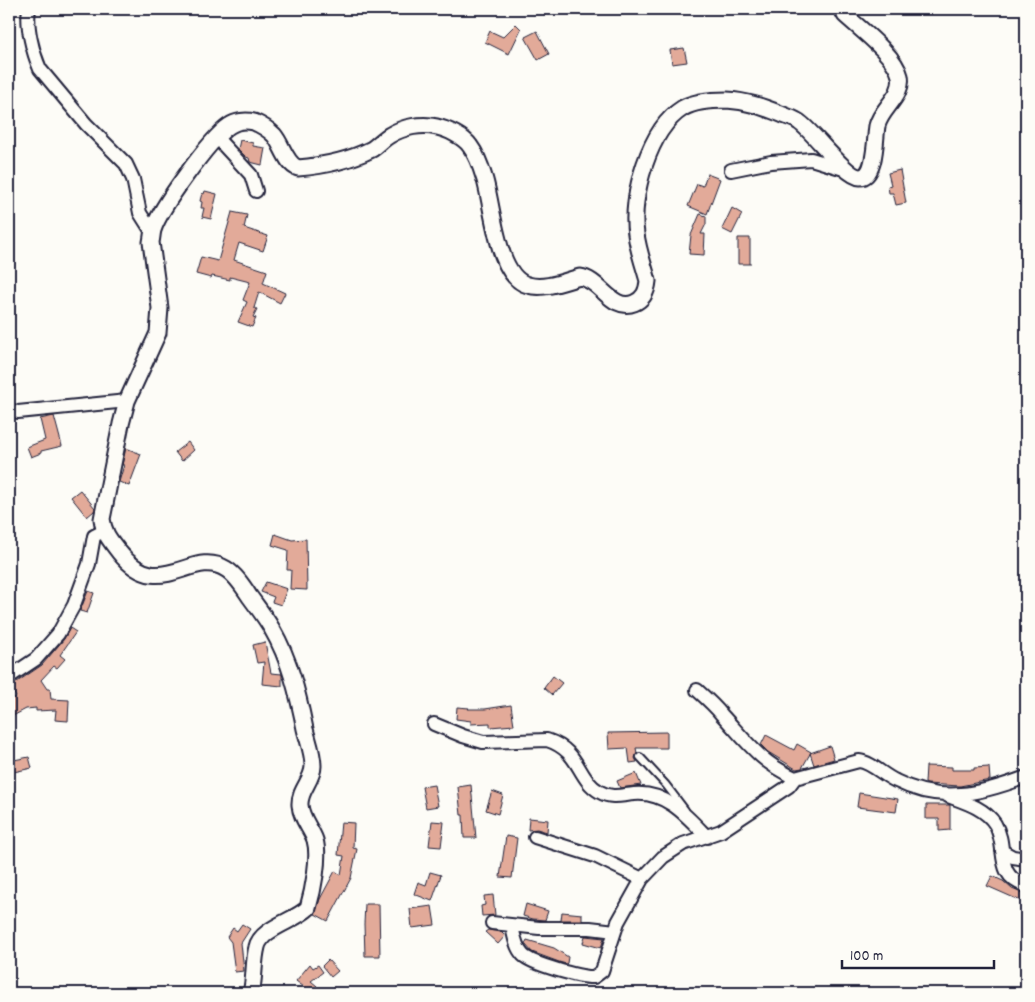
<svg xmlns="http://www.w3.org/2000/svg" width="1035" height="1002" viewBox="0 0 1035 1002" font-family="Dekko,sans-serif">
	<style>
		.building { fill: #e2aa99; stroke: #22223b }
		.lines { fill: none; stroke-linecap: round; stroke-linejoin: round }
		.service-casing { stroke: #22223b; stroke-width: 10 }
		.minor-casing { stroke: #22223b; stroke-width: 16 }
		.tertiary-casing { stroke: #22223b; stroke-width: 19 }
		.service { stroke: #fdfcf7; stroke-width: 6 }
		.minor { stroke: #fdfcf7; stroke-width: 12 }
		.tertiary { stroke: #fdfcf7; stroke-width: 15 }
	</style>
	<rect width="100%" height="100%" fill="#fdfcf7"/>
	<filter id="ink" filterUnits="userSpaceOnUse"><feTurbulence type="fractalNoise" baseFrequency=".02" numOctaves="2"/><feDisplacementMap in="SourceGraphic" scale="10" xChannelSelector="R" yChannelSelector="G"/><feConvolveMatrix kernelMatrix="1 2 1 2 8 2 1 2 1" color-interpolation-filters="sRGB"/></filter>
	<g filter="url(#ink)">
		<path class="building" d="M516,24L521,29L509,54L485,42L490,31L503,37Z
			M537,31L549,54L538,60L525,37Z
			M684,48L687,62L672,64L670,50Z
			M240,140L253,143V146L265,148L262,165L250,162L249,158L246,157L238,149Z
			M900,170L906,203L896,205L893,193H889L888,186L891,185L888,173Z
			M707,174L720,179L707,214L688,206L697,184L703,186Z
			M205,191L217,194L211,219L202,217L204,208H201L202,202L200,201L202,193L204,194Z
			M732,208L742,214L732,234L722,229Z
			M232,212L247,215L244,228L268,236L263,251L239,243L234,260L267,271L263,283L285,293L280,303L259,292L254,308L257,309L253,317L256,318L252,327L238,322L247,302L243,300L250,282L230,277V280L212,276L211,278L196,274L201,257L218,261Z
			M700,214L706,216V224L701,234H705L704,255L689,254L691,235Z
			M738,238H750V264H738Z
			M54,416L62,446L41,451V453L31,457L27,447L45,440L40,419Z
			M188,442L194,450L182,461L175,452Z
			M126,448L141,454L129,486L119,482L124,465H122Z
			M80,490L95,508L94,511L87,517L71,497Z
			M275,534L292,540L306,539L307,590L290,589L291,570H287L288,550L272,545Z
			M266,582L287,589L281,605L272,602L274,597L261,592Z
			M88,591L94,593L87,613L80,611Z
			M70,628L76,632L60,655L65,659L57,668L54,666L41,680L47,689H50L51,699L69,700L68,721L55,720L56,710L36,711V708L26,709L9,718V701L16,697L9,685L14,684L42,665L64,639Z
			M265,642L271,673L282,674V686L262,684L264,662L257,663L253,645Z
			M553,676L562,683L552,695L544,688Z
			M511,705L514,725L490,727V723L471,724V721L456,719L457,707L469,708L468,709H485Z
			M667,732V748H636L637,753L635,758L637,762L630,763L628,748L609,749L608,733Z
			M766,735L794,750L797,744L811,752L802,768L796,769L768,752L761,745Z
			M830,746L834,759L814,765L810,753Z
			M29,757L32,768L9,773V761Z
			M926,766L952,767V770H974V768L989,767L990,780L960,786L927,784L925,783Z
			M636,773L641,785L620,788L617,781Z
			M434,785L438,806L426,808L422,787Z
			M471,785L476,838H464L463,815H461L458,787Z
			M492,791L503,795L498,814L486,810Z
			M859,793L898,799L896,812L857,807Z
			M926,805H950V830L939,831V819H926Z
			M529,818L548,820L547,832L537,829L528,830Z
			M432,821L444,822L441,847L429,846Z
			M341,822L354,823L353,848L357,849L351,878L328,921L315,914L320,899L335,871L341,875L344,856L338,855Z
			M506,836L517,838L512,878L500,877Z
			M430,872L441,875L432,901L414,894L418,882L426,885Z
			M992,876L1003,881L1012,889L1024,894L1021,901L987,886Z
			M493,895L495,915L482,916L481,906L485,905L484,896Z
			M365,904H379L380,956H365L364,924Z
			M526,904L548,911L545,920L533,919L523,916Z
			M432,906L435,925L412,928L410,909Z
			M562,912L582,914V920H561Z
			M242,924L250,929L241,943L244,971L235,972L231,942L227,937L233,928L237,931Z
			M488,930L501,932L505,936L498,944L485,932Z
			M585,936L604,938L601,948L583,943Z
			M527,940L554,948L568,957L567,963L566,964L559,962L532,952L525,944Z
			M328,960L338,971L331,977L322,966Z
			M310,964L313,968L318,965L323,972L311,981L317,986L312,993L296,981Z"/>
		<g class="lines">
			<g class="service-casing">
				<path id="service" d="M640,757L666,785L685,810"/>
			</g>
			<g class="minor-casing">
				<path id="minor" d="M29,9C26,26 33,53 40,69L86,124L126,164L133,179L140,213L152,232
					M216,137L251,175L256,191
					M731,170L771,162L811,159L847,170
					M9,410L18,412L127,401
					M9,677L36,659L58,634L74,605L89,564L94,536L104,531
					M697,690C706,698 715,706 722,715C747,742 760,762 795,778
					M434,724L463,736L483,742L547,740C581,751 576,778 600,792C612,799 622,795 634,794C666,791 687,816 707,837
					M948,796C964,802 985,808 995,824C1009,848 993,875 1026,886
					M535,837L595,856L642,879
					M1002,851L1013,857L1026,859
					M492,923L539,928H590L615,931
					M512,926C514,936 516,948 523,955C532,964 581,978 594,977L602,971L618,922L642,879L663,857L683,844L721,831L789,786L795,778L859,761C871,762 884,776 896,781C941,804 981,794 1026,777"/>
			</g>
			<g class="tertiary-casing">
				<path id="tertiary" d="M251,993C255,978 253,962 257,947C261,928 295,921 308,908C313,891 320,857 315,840C311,828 301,819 300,805C299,790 313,780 313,766C313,753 308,741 305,729C298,694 290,660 272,629C266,618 258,608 250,597C244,588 236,575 226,569C191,547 160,604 119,552C110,540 104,534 102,519L121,424L127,401L158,333L160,308L151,242C152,238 152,234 153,230C160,208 210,139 229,126C236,121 246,120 254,122C261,125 269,130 274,135C282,144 286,164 298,168C322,166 350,160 372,149C378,145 383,139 390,135C403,127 422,123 437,127C447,129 464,137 470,146C476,154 481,167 484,177C493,203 496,277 528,285C544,290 565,281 580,277C600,279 612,312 634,303C644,299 647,291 648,281C644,266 638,250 636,234C630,197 649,129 683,108C695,101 713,100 727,100C747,101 763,107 781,114C787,117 794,118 799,122C812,130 846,177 860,177C876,177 875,137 877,126C881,108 904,96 900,76C895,55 860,29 845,15L842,9"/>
			</g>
			<use href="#service" class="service"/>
			<use href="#minor" class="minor"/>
			<use href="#tertiary" class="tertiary"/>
		</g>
	</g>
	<rect width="1035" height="1002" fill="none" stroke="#fdfcf7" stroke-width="30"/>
	<rect x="15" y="15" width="1005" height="972" fill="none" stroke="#22223b" stroke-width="2" filter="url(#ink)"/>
	<path d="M842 960v8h152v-8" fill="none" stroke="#22223b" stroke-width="2.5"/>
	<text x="850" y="960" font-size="15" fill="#22223b" stroke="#fdfcf7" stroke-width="4" paint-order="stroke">100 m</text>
</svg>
